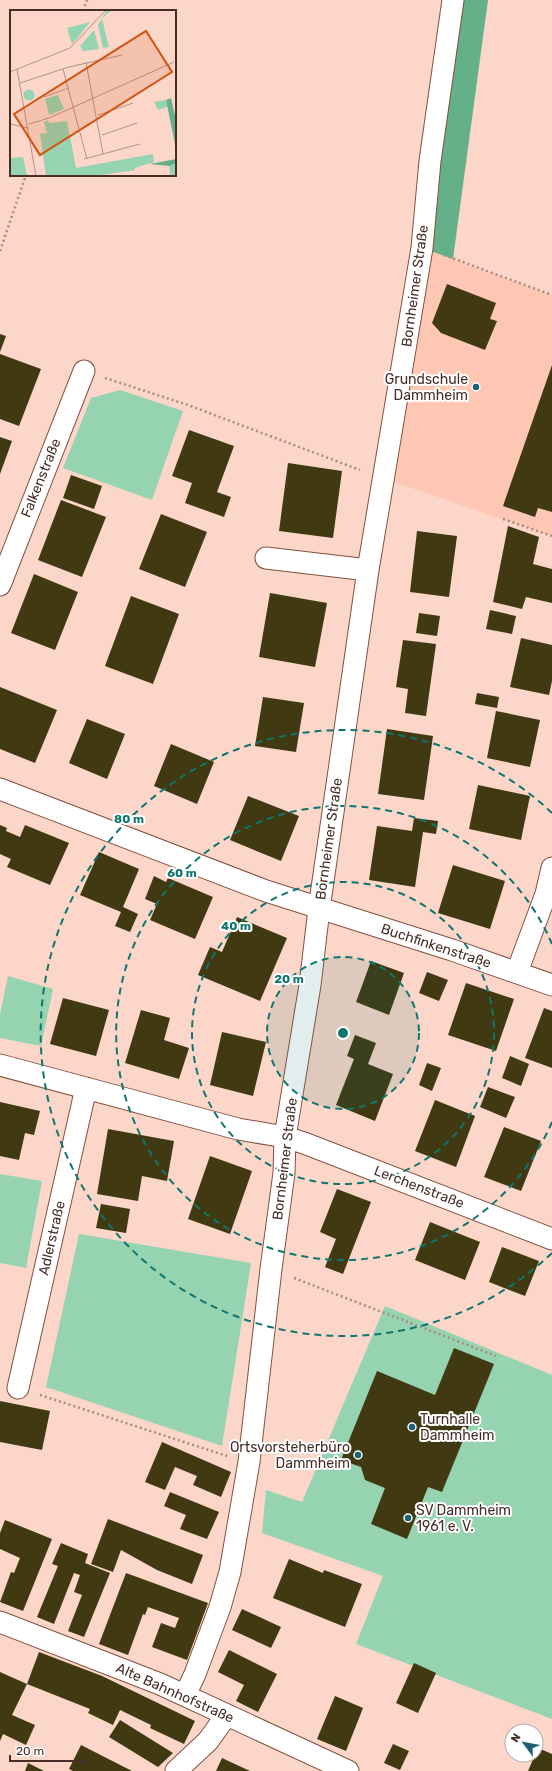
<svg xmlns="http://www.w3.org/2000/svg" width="552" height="1771" viewBox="0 0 552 1771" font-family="Rubik,sans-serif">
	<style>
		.built { fill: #fec7b4 }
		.green { fill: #95d3b1 }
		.forest { fill: #64b089 }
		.building { fill: #403911 }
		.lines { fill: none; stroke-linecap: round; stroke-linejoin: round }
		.street-casing { stroke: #84503e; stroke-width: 23 }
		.path { stroke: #a98a7f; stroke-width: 2.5; stroke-dasharray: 2 3; stroke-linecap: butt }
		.street { stroke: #fff; stroke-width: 21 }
		.ring { fill: none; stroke: #0f766e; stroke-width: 2; stroke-dasharray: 7 5 }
		.poi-dot { fill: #1d6173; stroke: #fff; stroke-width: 1.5 }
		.labels { text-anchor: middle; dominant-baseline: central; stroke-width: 4; stroke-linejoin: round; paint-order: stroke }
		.street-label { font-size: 14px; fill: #472f27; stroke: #fff }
		.poi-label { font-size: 14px; fill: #472f27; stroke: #fff; text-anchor: end }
		.inset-road { fill: none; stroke: #b39388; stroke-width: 1 }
		.view { fill: #d05310; fill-opacity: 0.15; stroke: #d05310; stroke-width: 2 }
		.inset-edge { fill: none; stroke: #472f27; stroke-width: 2 }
		.centre { fill: #0f766e; stroke: #fff; stroke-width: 2 }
		.ring-label { font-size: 12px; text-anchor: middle; font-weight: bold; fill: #0f766e; stroke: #fff; stroke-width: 4; stroke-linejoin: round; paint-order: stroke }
	</style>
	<rect width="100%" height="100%" fill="#fbd6c9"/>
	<path class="built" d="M422,248L552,295V536L385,479Z"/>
	<path class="green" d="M120,390L183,411L152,500L63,468L91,398Z
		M8,976L53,989L41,1046L0,1038V1014Z
		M0,1174L42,1181L26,1268L0,1263Z
		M79,1234L251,1263L222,1446L46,1387Z
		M385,1306L552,1375V1719L356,1644L383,1576L262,1533L266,1490L302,1502Z"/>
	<path class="forest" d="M453,0H488L453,259L422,248Z"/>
	<path class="building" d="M447,284L496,303L490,319L497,321L485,350L441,333L432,323Z
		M0,334L6,336L0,352Z
		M0,354L41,369L19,426L0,419Z
		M552,365V512L538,508L535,517L503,506Z
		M189,430L234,446L217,492L231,497L224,517L185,503L192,483L172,476Z
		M0,437L12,441L0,474Z
		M288,463L342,471L333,538L279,531Z
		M71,475L102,486L94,509L63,498Z
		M61,500L106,517L82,577L38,560Z
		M161,514L207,532L185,587L139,569Z
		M508,526L539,537L533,564L552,569V603L526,597L522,609L493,602Z
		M417,531L457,536L449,597L410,592Z
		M34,574L78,592L55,650L11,633Z
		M270,593L327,603L315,667L259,657Z
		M131,596L179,614L153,684L105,666Z
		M490,610L516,616L512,634L486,629Z
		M419,613L440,616L437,636L416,633Z
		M521,638L552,645V681L549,695L510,687Z
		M403,640L436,644L426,716L405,713L408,689L396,687Z
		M0,687L57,710L35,763L0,749Z
		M477,693L499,697L497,708L475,704Z
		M263,697L304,703L296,752L255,746Z
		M496,711L540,720L530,767L487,758Z
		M87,719L125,734L107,779L69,763Z
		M387,729L433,736L424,800L378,794Z
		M171,744L214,762L197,804L154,786Z
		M478,785L530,796L521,840L469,829Z
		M248,796L299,816L281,861L230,840Z
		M414,818L438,821L436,834L423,832L415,887L369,880L377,826L412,831Z
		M0,825L7,828L6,831L20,837L25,825L69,843L50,885L7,867L11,859L0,854Z
		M99,852L139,869L123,907L138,914L130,932L115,926L121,912L80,895Z
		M453,865L505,881L490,929L438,913Z
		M154,876L166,882L168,878L213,897L195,939L150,920L157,904L145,899Z
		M237,917L287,938L260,1001L198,975L210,947L222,952Z
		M371,961L404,973L389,1015L356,1002Z
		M427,972L448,980L439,1001L419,993Z
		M466,983L514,999L496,1051L448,1035Z
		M63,998L109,1010L96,1056L50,1044Z
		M544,1008L552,1011V1068L525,1058Z
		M141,1010L170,1018L164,1040L189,1048L179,1079L125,1063Z
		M222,1032L266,1042L253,1096L210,1085Z
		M355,1035L376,1043L368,1064L393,1074L375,1121L336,1105L354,1059L347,1056Z
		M510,1056L529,1064L521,1086L502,1078Z
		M427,1063L441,1068L432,1091L419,1085Z
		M488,1087L515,1097L506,1118L480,1107Z
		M435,1100L475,1116L456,1167L415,1151Z
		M0,1102L40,1111L34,1135L25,1133L19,1160L0,1156Z
		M504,1127L541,1141L521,1191L484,1177Z
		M108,1129L174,1141L167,1181L142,1176L138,1201L97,1194Z
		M210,1156L252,1171L230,1234L188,1219Z
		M337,1189L371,1202L343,1274L325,1267L336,1239L320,1232Z
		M101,1204L130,1209L126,1233L96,1228Z
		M430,1222L480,1242L465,1280L415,1260Z
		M502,1247L539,1261L525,1296L489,1282Z
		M454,1348L494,1364L442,1492L428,1487L407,1539L371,1524L385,1488L365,1480L361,1467L341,1460L377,1371L435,1395Z
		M0,1401L50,1411L42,1450L0,1442Z
		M162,1442L231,1472L221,1497L193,1485L197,1476L175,1467L165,1490L145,1482Z
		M170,1492L219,1512L207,1539L180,1529L186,1515L164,1506Z
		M108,1519L203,1555L192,1584L157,1570L121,1550L113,1572L91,1564Z
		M5,1520L52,1539L23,1611L0,1602L11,1572L14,1573L20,1558L0,1549V1533Z
		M61,1543L88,1554L85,1563L110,1573L84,1637L68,1631L82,1595L74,1592L80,1575L74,1573L54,1624L37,1617L58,1566L52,1564Z
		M289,1559L323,1573L324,1570L362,1584L345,1627L273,1598Z
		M126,1573L208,1603L187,1660L152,1647L161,1623L175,1628L179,1618L148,1607L145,1615L143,1614L128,1655L99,1644Z
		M242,1609L281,1627L271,1648L232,1630Z
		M229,1650L277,1674L258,1712L236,1701L244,1685L218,1672Z
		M39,1652L102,1676L195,1721L184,1744L150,1728L151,1725L120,1710L113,1725L88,1713L90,1709L27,1684Z
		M414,1663L436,1673L418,1713L396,1703Z
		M0,1672L27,1684L12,1715L35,1725L26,1745L3,1734L0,1741Z
		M335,1696L363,1708L346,1751L317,1739Z
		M120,1720L173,1753L158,1767L109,1737Z
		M393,1744L409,1751L400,1770L384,1763Z
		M81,1745L132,1771H73L69,1769Z
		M538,1748L552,1754V1771H528Z
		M222,1758L250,1771H216Z
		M28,1763L44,1771H25Z"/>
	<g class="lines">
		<g class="street-casing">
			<path id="street" d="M266,558L368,570
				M0,585L84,371
				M0,789L266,891L452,950L552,985
				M517,972L546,894L552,868
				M0,1065L238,1129L285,1137L304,1143L552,1239
				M18,1388L86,1088
				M0,1622L160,1684L348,1771
				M185,1695L195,1674L220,1607L230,1572L249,1462L271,1269L284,1173L285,1137L310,985L319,909L368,570L422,248L430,161L453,0
				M176,1771L208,1741L226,1716"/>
		</g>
		<path class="path" d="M83,11L87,0
			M0,251L26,175
			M444,255L552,295
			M105,378L188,405L360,470
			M503,519L552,536
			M294,1278L496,1356
			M40,1395L227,1456"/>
		<use href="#street" class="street"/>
	</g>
	<circle cx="343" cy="1033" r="76" fill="#0f766e" fill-opacity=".12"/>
	<g class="ring">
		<circle cx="343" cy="1033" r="76"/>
		<circle cx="343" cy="1033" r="151"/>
		<path d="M552 1122A227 227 0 1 1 552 944"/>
		<path d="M552 1253A303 303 0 1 1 552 813"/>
	</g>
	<g class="poi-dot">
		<circle cx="476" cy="387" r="4"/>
		<circle cx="412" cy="1427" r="4"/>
		<circle cx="358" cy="1455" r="4"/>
		<circle cx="408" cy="1518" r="4"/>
	</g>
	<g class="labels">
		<g class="street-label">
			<text transform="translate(415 286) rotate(-82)">Bornheimer Straße</text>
			<text transform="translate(41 478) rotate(-68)">Falkenstraße</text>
			<text transform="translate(329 839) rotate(-82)">Bornheimer Straße</text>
			<text transform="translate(436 946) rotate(18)">Buchfinkenstraße</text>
			<text transform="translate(285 1159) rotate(-83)">Bornheimer Straße</text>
			<text transform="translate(419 1187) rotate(21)">Lerchenstraße</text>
			<text transform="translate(52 1238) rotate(-77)">Adlerstraße</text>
			<text transform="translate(175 1693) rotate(24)">Alte Bahnhofstraße</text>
		</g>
		<g class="poi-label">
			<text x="468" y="379">Grundschule<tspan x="468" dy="16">Dammheim</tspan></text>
			<text x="420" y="1419" text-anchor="start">Turnhalle<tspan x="420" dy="16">Dammheim</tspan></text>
			<text x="350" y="1447">Ortsvorsteherbüro<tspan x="350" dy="16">Dammheim</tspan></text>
			<text x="416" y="1510" text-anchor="start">SV Dammheim<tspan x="416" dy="16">1961 e. V.</tspan></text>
		</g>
	</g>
	<g transform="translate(10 10)">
		<rect width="166" height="166" fill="#fbd6c9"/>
		<path d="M97,0H101L92,9L99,37L93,38L88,15ZM80,12L68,27L62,34L57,18ZM84,20L89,39L73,41L70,36ZM13.5 85a5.5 5.5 0 1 1 11 0a5.5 5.5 0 1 1-11 0ZM48,85L54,99L39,105L35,89ZM156,90L157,97L148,100L144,92ZM38,110L39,113L57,111L66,158L143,144L144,152L125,158V160L85,166H36L30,124L37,123L34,112ZM13,147L17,165L0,166V148ZM166,153V166H160L159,154Z" fill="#95d3b1"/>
		<path d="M161,88L166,110V139L156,90ZM166,149V153L159,156L140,154Z" fill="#64b089"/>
		<path class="inset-road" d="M76,52L93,144M7,59L26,166M53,59L77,149M0,62L60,38L96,0M10,73L59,57L112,45M34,87L59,78M88,105L123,93M0,114L19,118M19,114L39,108L164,52M92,125L127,113M74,149L130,134"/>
		<path class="view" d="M136,21L162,62L30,145L4,104Z"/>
		<rect width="166" height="166" class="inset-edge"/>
	</g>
	<circle cx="343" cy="1033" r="6" class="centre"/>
	<g class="ring-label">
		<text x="129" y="823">80 m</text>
		<text x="182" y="877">60 m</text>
		<text x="236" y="930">40 m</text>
		<text x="289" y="983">20 m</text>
	</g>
	<g transform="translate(524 1743) rotate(302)"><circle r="19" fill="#ffffff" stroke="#b5aca9"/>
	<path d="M0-3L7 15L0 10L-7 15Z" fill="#1d6173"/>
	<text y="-6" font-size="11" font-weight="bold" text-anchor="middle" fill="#472f27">N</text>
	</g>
	<path d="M10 1755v6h76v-6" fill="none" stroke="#472f27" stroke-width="2"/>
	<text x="16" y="1755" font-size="12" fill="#472f27" stroke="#ffffff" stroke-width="3" paint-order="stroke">20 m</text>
</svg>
